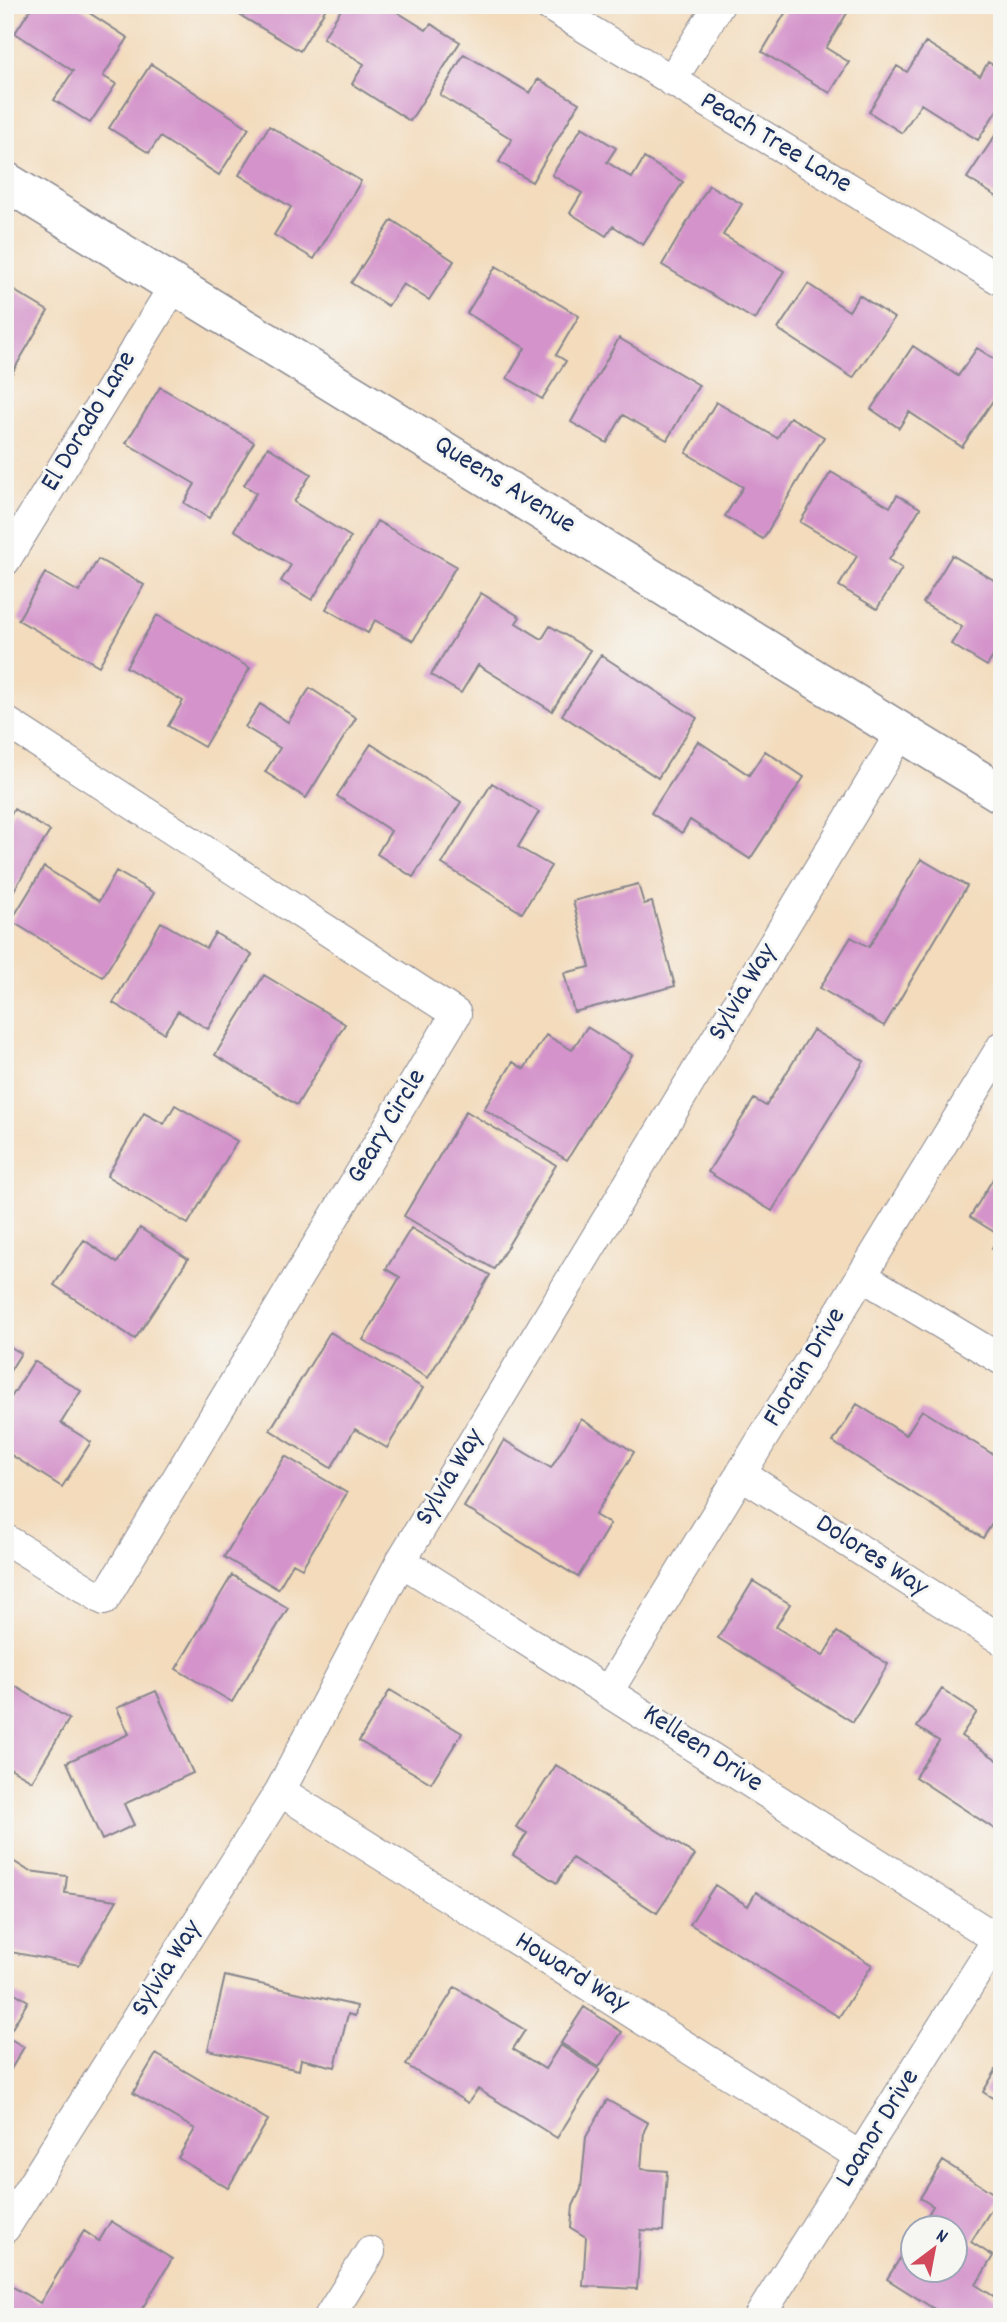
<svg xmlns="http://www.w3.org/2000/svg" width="1007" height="2322" viewBox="0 0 1007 2322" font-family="Dekko,sans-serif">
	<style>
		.building { fill: #d494cb }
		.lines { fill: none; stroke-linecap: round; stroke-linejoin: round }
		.street-casing { stroke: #87858d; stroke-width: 32 }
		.secondary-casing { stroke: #87858d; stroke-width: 41 }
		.street { stroke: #fff; stroke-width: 30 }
		.secondary { stroke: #fff; stroke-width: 38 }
		.labels { text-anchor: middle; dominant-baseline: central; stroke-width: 6; stroke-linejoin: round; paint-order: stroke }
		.street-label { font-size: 28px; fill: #1b2f5e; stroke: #f6f6f2 }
	</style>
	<rect width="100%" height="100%" fill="#f6f6f2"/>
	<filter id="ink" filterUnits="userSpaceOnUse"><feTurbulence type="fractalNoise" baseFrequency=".0143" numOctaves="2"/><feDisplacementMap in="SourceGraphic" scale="14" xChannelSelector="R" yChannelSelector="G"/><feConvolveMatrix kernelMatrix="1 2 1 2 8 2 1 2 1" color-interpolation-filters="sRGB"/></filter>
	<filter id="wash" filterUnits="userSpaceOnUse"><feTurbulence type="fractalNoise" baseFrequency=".00686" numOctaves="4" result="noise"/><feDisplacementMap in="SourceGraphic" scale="28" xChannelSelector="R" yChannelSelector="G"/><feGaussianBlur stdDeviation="1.57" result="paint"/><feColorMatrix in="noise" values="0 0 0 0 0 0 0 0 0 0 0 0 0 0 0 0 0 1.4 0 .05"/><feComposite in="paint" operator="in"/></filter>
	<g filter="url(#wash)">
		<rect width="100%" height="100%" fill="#f3dbbc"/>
		<g id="blocks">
			<path class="building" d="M33,5H77L128,38L103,76L116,84L90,123L54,100L73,71L15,33Z
				M223,5H328L300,51Z
				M344,5H386L426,30L431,24L460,42L410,121L352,84L364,64L323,38Z
				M790,5H852L826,48L849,62L830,93L762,52Z
				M926,42L980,76L988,62L1002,70V102L978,140L921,104L902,133L869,112L897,66L907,72Z
				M464,54L530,93L538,79L579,103L532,182L499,162L512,139L440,95Z
				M151,64L249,128L219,175L160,137L149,153L109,128Z
				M1002,125V200L967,178Z
				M269,126L361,181L314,259L274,235L291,207L239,175Z
				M582,127L616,148L607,162L632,178L644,158L683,182L643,245L613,226L606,236L570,213L582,193L552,175Z
				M709,185L742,204L723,235L784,271L755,320L662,265Z
				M392,220L454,261L429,300L403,284L388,306L351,283Z
				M496,266L579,316L556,355L566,361L542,399L507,378L525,348L467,313Z
				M808,284L849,311L859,295L894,318L853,378L778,329Z
				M8,287L48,311L5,385V292Z
				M619,338L699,385L667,440L623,415L607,443L571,422Z
				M913,346L958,376L977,348L1002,364V387L962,447L909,412L899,428L871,409Z
				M160,387L254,442L209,518L184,503L195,484L126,443Z
				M716,402L777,438L790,417L824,437L763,539L725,516L743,487L686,453Z
				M268,447L311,474L294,502L351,537L312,600L281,581L291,565L234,530L256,493L244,485Z
				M831,472L890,507L897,495L920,508L889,560L902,568L877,609L839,586L857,556L800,522Z
				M377,521L456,566L413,641L375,620L368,633L326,609Z
				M952,555L1002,585V643L987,666L951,644L962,627L923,603Z
				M98,559L144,585L99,666L18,620L45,573L79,592Z
				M481,593L520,617L516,623L542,639L550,626L590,650L552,711L478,665L461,693L431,675Z
				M157,615L250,668L204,747L168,726L183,701L126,667Z
				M601,655L697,718L658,778L562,715Z
				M310,688L356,718L306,798L265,772L280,748L245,727L260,704L288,722Z
				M698,741L749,775L765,751L804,777L750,859L690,820L682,833L651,813Z
				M371,744L461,802L413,877L377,854L391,831L337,796Z
				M492,783L539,812L518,847L551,866L522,913L442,864Z
				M14,809L50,831L5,905V824Z
				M921,859L967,886L884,1026L820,988L851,937L869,947Z
				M44,867L99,901L116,871L154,893L103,977L11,921Z
				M638,884L644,904L652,902L675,986L574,1012L564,973L590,967L573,901Z
				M161,922L206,948L215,933L252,955L208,1029L178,1011L164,1033L113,1003Z
				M264,975L345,1024L297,1105L215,1055Z
				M587,1027L632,1055L567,1160L484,1109L513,1062L524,1069L546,1035L572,1050Z
				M813,1030L864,1061L772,1211L708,1172L754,1099L766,1106Z
				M175,1105L237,1141L188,1224L107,1176L144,1113L164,1124Z
				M466,1111L556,1165L494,1269L404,1216Z
				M1002,1164V1253L992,1248L999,1235L970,1217Z
				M140,1228L188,1259L135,1339L54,1285L84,1240L117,1263Z
				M411,1228L490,1275L428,1378L363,1340L400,1277L386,1269Z
				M330,1332L423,1388L387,1448L355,1429L331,1468L270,1430Z
				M5,1344L21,1353L5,1379Z
				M34,1361L81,1391L61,1423L91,1442L62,1487L5,1451V1407Z
				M857,1404L906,1435L922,1410L1002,1460V1508L983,1538L833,1442Z
				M581,1419L634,1452L595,1515L610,1524L578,1577L464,1507L504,1440L551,1468Z
				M285,1456L347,1493L302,1568L293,1563L278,1589L224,1557Z
				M232,1575L288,1608L232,1702L176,1669Z
				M753,1581L790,1604L776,1627L823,1656L837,1632L888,1664L853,1722L718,1638Z
				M5,1680L69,1719L32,1781L5,1765Z
				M942,1689L977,1712L961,1736L1002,1763V1834L915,1777L939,1741L917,1727Z
				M390,1690L462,1733L431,1783L359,1741Z
				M156,1691L193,1773L124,1804L134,1825L102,1840L67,1762L129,1734L117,1708Z
				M556,1765L695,1855L657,1913L572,1858L557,1883L513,1855L527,1833L516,1827Z
				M5,1856L29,1871L67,1876L65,1893L117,1900L79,1965L5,1951Z
				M715,1885L748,1906L756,1892L872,1965L839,2017L690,1924Z
				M225,1976L357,2006L355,2016L348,2014L335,2067L301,2059L299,2070L208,2050Z
				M5,1987L28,2001L7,2037L24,2047L5,2079Z
				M455,1987L525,2030L513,2049L545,2069L560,2045L600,2070L557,2138L478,2089L468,2103L406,2065Z
				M584,2007L622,2032L599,2067L561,2043Z
				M156,2054L268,2120L228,2188L178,2158L195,2129L133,2093Z
				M1002,2060V2104L983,2092Z
				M607,2100L648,2123L644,2131L641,2169L667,2171L663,2231L641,2230L637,2289L583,2286L586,2237L571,2228L573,2206L581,2189L586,2137Z
				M943,2161L999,2197L971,2242L993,2256L976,2285L1001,2301L991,2317H947L887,2279L912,2239V2270H954V2228H920L933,2206L920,2198Z
				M111,2221L172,2259L137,2317H5L8,2284L40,2303L84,2231L99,2241Z"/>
		</g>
	</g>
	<g filter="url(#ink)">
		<use href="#blocks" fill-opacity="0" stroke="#87858d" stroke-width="2"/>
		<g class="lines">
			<g class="street-casing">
				<path id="street" d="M548,5L1002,281
					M671,81L719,5
					M5,561L176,283
					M5,721L456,1014L104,1600L5,1539
					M862,1276L1002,1360
					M741,1474L1002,1640
					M401,1561L1002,1942
					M609,1690L1002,1046
					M280,1791L861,2157
					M5,2228L280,1791L401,1561L902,731
					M329,2317L370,2252
					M759,2317L997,1940"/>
			</g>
			<g class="secondary-casing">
				<path id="secondary" d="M5,181L1002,794"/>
			</g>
			<use href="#street" class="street"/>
			<use href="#secondary" class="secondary"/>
		</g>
	</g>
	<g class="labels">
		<g class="street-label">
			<text transform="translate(775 144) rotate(31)">Peach Tree Lane</text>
			<text transform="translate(90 422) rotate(-59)">El Dorado Lane</text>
			<text transform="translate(504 486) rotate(32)">Queens Avenue</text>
			<text transform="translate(744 993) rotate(-59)">Sylvia Way</text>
			<text transform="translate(388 1127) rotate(-59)">Geary Circle</text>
			<text transform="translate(806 1368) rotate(-59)">Florain Drive</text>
			<text transform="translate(451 1478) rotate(-59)">Sylvia Way</text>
			<text transform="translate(871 1557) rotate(33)">Dolores Way</text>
			<text transform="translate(702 1750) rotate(33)">Kelleen Drive</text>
			<text transform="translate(168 1969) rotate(-58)">Sylvia Way</text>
			<text transform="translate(571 1974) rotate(32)">Howard Way</text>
			<text transform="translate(879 2129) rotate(-58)">Loanor Drive</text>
		</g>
	</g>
	<rect width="1007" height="2322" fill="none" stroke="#f6f6f2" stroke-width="28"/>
	<g transform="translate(934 2249) rotate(32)"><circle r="33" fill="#f6f6f2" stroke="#9ea6b7" stroke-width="2"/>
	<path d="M0-5L12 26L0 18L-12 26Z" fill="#d1495b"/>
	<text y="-10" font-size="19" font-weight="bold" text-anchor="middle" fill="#1b2f5e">N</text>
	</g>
</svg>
